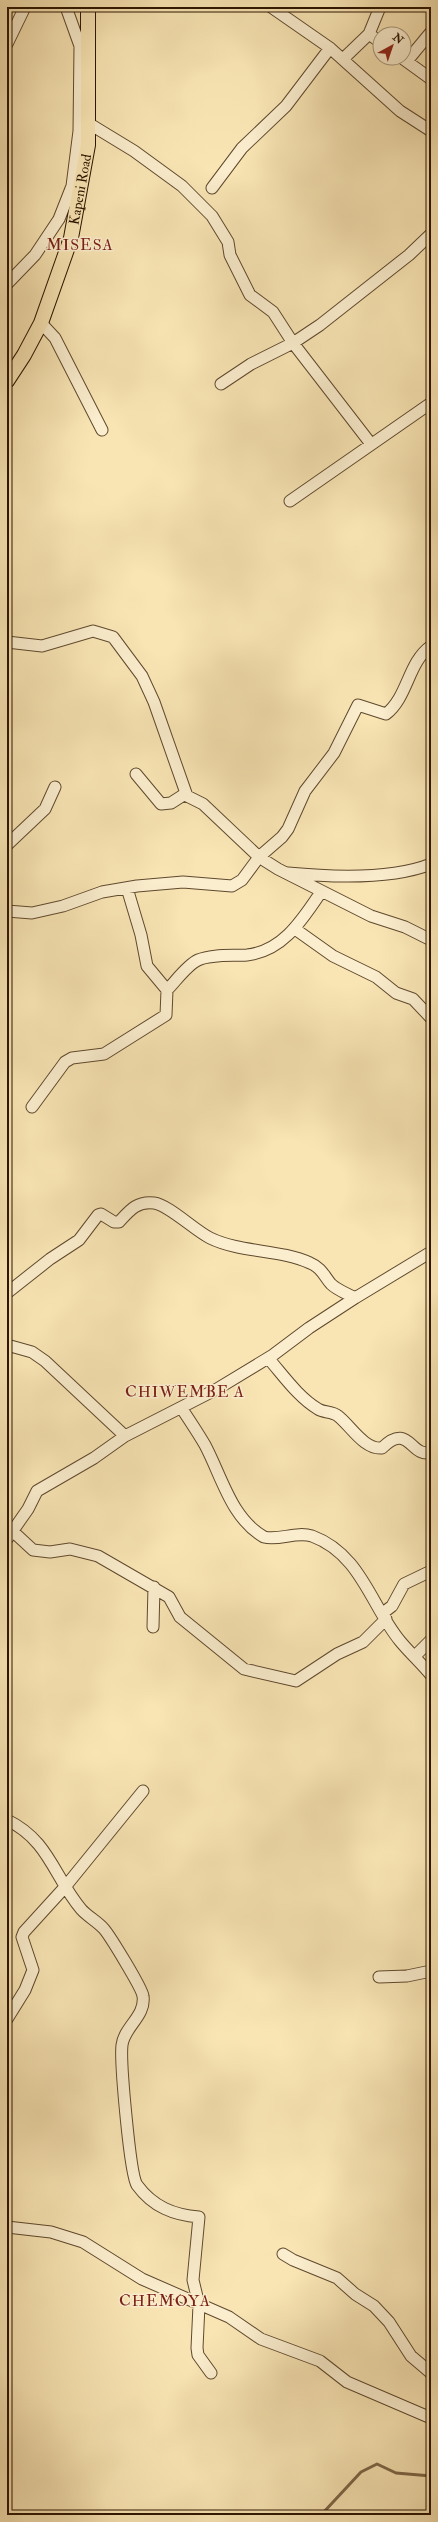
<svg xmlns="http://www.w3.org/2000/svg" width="438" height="2522" viewBox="0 0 438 2522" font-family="'IM FELL Double Pica',serif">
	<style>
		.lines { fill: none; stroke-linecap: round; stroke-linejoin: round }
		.stream { stroke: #7d6748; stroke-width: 3 }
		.minor-casing { stroke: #5f492e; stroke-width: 13 }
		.major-casing { stroke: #2c1501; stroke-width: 16 }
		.minor { stroke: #fbeece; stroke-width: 11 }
		.major { stroke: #f9e5b4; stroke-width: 14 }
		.labels { text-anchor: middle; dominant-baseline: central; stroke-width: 3; stroke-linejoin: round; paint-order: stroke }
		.street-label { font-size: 14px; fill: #2c1501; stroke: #fbeece }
		.quarter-label { font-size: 16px; letter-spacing: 1px; fill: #7a1f14; stroke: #fbeece }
	</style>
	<rect width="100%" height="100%" fill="#f9e5b4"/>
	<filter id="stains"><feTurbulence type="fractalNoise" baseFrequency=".005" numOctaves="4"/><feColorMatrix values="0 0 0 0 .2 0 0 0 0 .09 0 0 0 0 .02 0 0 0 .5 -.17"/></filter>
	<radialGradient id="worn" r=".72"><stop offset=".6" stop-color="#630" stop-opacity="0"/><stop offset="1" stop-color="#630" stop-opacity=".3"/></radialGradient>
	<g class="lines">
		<path class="stream" d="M321,2515L361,2472L377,2464L396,2473L431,2476"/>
		<g class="minor-casing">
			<path id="minor" d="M271,7L330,48L400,111L431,131
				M369,34L380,42
				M7,44L25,7
				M402,58L431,79
				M343,59L369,34L380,7
				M407,61L431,32
				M88,123L134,151L182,186L212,216L228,242L230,255L250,295L273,312L293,343L371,444
				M212,188L242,148L286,106L330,48
				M7,284L35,255L59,219L72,186L79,131L80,46L66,7
				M41,323L55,338L102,430
				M221,384L251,364L293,343L320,325L409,255L431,234
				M290,501L431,403
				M7,642L42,646L93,631L113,637L142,676L154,702L187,796L203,804L259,857L278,869L371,916L405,927L431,940
				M136,774L161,804L171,803L185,794
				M7,845L45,809L55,787
				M288,873C330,877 391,880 431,864
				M7,911L32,913L63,906L102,892L137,886L183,882L232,886L242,880L259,857L282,837L288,829L305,791L334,753L358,705L386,714C408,697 408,662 431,646
				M295,929L333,956L376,977L396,993L413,999L431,1018
				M167,990C176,981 187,965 198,960C212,954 232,956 247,955C283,951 302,920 321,892
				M32,1107L65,1062L72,1058L104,1054L166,1015L167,990L147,966L141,935L127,888
				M7,1293L50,1259L79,1240L98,1215L101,1214L114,1222H119C130,1210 137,1201 154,1203C169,1205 194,1230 210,1238C241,1253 279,1249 310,1263C322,1268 324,1276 331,1284C337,1290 348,1294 355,1298
				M7,1345L32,1352L45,1361L125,1436
				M268,1358C283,1375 298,1397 318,1409C324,1413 332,1411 338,1416C350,1425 364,1450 382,1448C409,1421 411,1459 431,1452
				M182,1409C190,1421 198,1433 205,1445C222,1477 231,1518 264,1537C279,1541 296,1531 312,1536C361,1554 371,1606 400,1641C410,1653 421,1663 431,1675
				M7,1526L33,1550L50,1552L70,1549L98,1556L169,1597L180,1617L244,1669L296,1681L337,1654L363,1642L386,1619
				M7,1539L28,1509L37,1491L94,1458L125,1436L217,1389L273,1355L309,1328L355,1298L431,1252
				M383,1613L392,1606L404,1584L431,1571
				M153,1627L154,1587
				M415,1656L431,1640
				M7,1820C49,1840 54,1877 81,1909C88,1917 97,1921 104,1929C110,1936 142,1988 143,1996C146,2016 124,2027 122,2045C120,2061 130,2175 137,2185C153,2207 174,2215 199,2217L193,2280L199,2305L197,2348L198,2355L211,2373
				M379,1977L407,1976L431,1971
				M7,2019L25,1990L33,1970L22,1937L24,1932L65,1887L143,1791
				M7,2227L51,2232L83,2242L142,2279L229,2317L261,2339L320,2361L347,2382L431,2418
				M283,2254L293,2260L337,2278L355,2294L374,2306L389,2322L411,2356L431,2373"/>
		</g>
		<g class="major-casing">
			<g id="major">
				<path id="s1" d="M7,381L24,355L41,323L71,238L88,145V7"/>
			</g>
		</g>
		<use href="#minor" class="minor"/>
		<use href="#major" class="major"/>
	</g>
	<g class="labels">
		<g class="street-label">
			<text stroke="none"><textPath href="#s1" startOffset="207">Kapeni Road</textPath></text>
		</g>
		<g class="quarter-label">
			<text x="80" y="245">MISESA</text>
			<text x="185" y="1392">CHIWEMBE A</text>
			<text x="165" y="2301">CHEMOYA</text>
		</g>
	</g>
	<rect width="438" height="2522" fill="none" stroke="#f9e5b4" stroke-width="24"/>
	<rect x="8" y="8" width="422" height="2506" fill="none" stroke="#2c1501" stroke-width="2"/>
	<rect x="12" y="12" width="414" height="2498" fill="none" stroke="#2c1501"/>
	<g transform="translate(392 46) rotate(40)"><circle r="19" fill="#fbeece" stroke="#a8977c"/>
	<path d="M0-3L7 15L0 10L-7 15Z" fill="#8f2418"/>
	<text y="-6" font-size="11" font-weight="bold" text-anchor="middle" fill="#2c1501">N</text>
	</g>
	<rect width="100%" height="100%" filter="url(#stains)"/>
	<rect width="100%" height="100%" fill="url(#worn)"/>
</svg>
